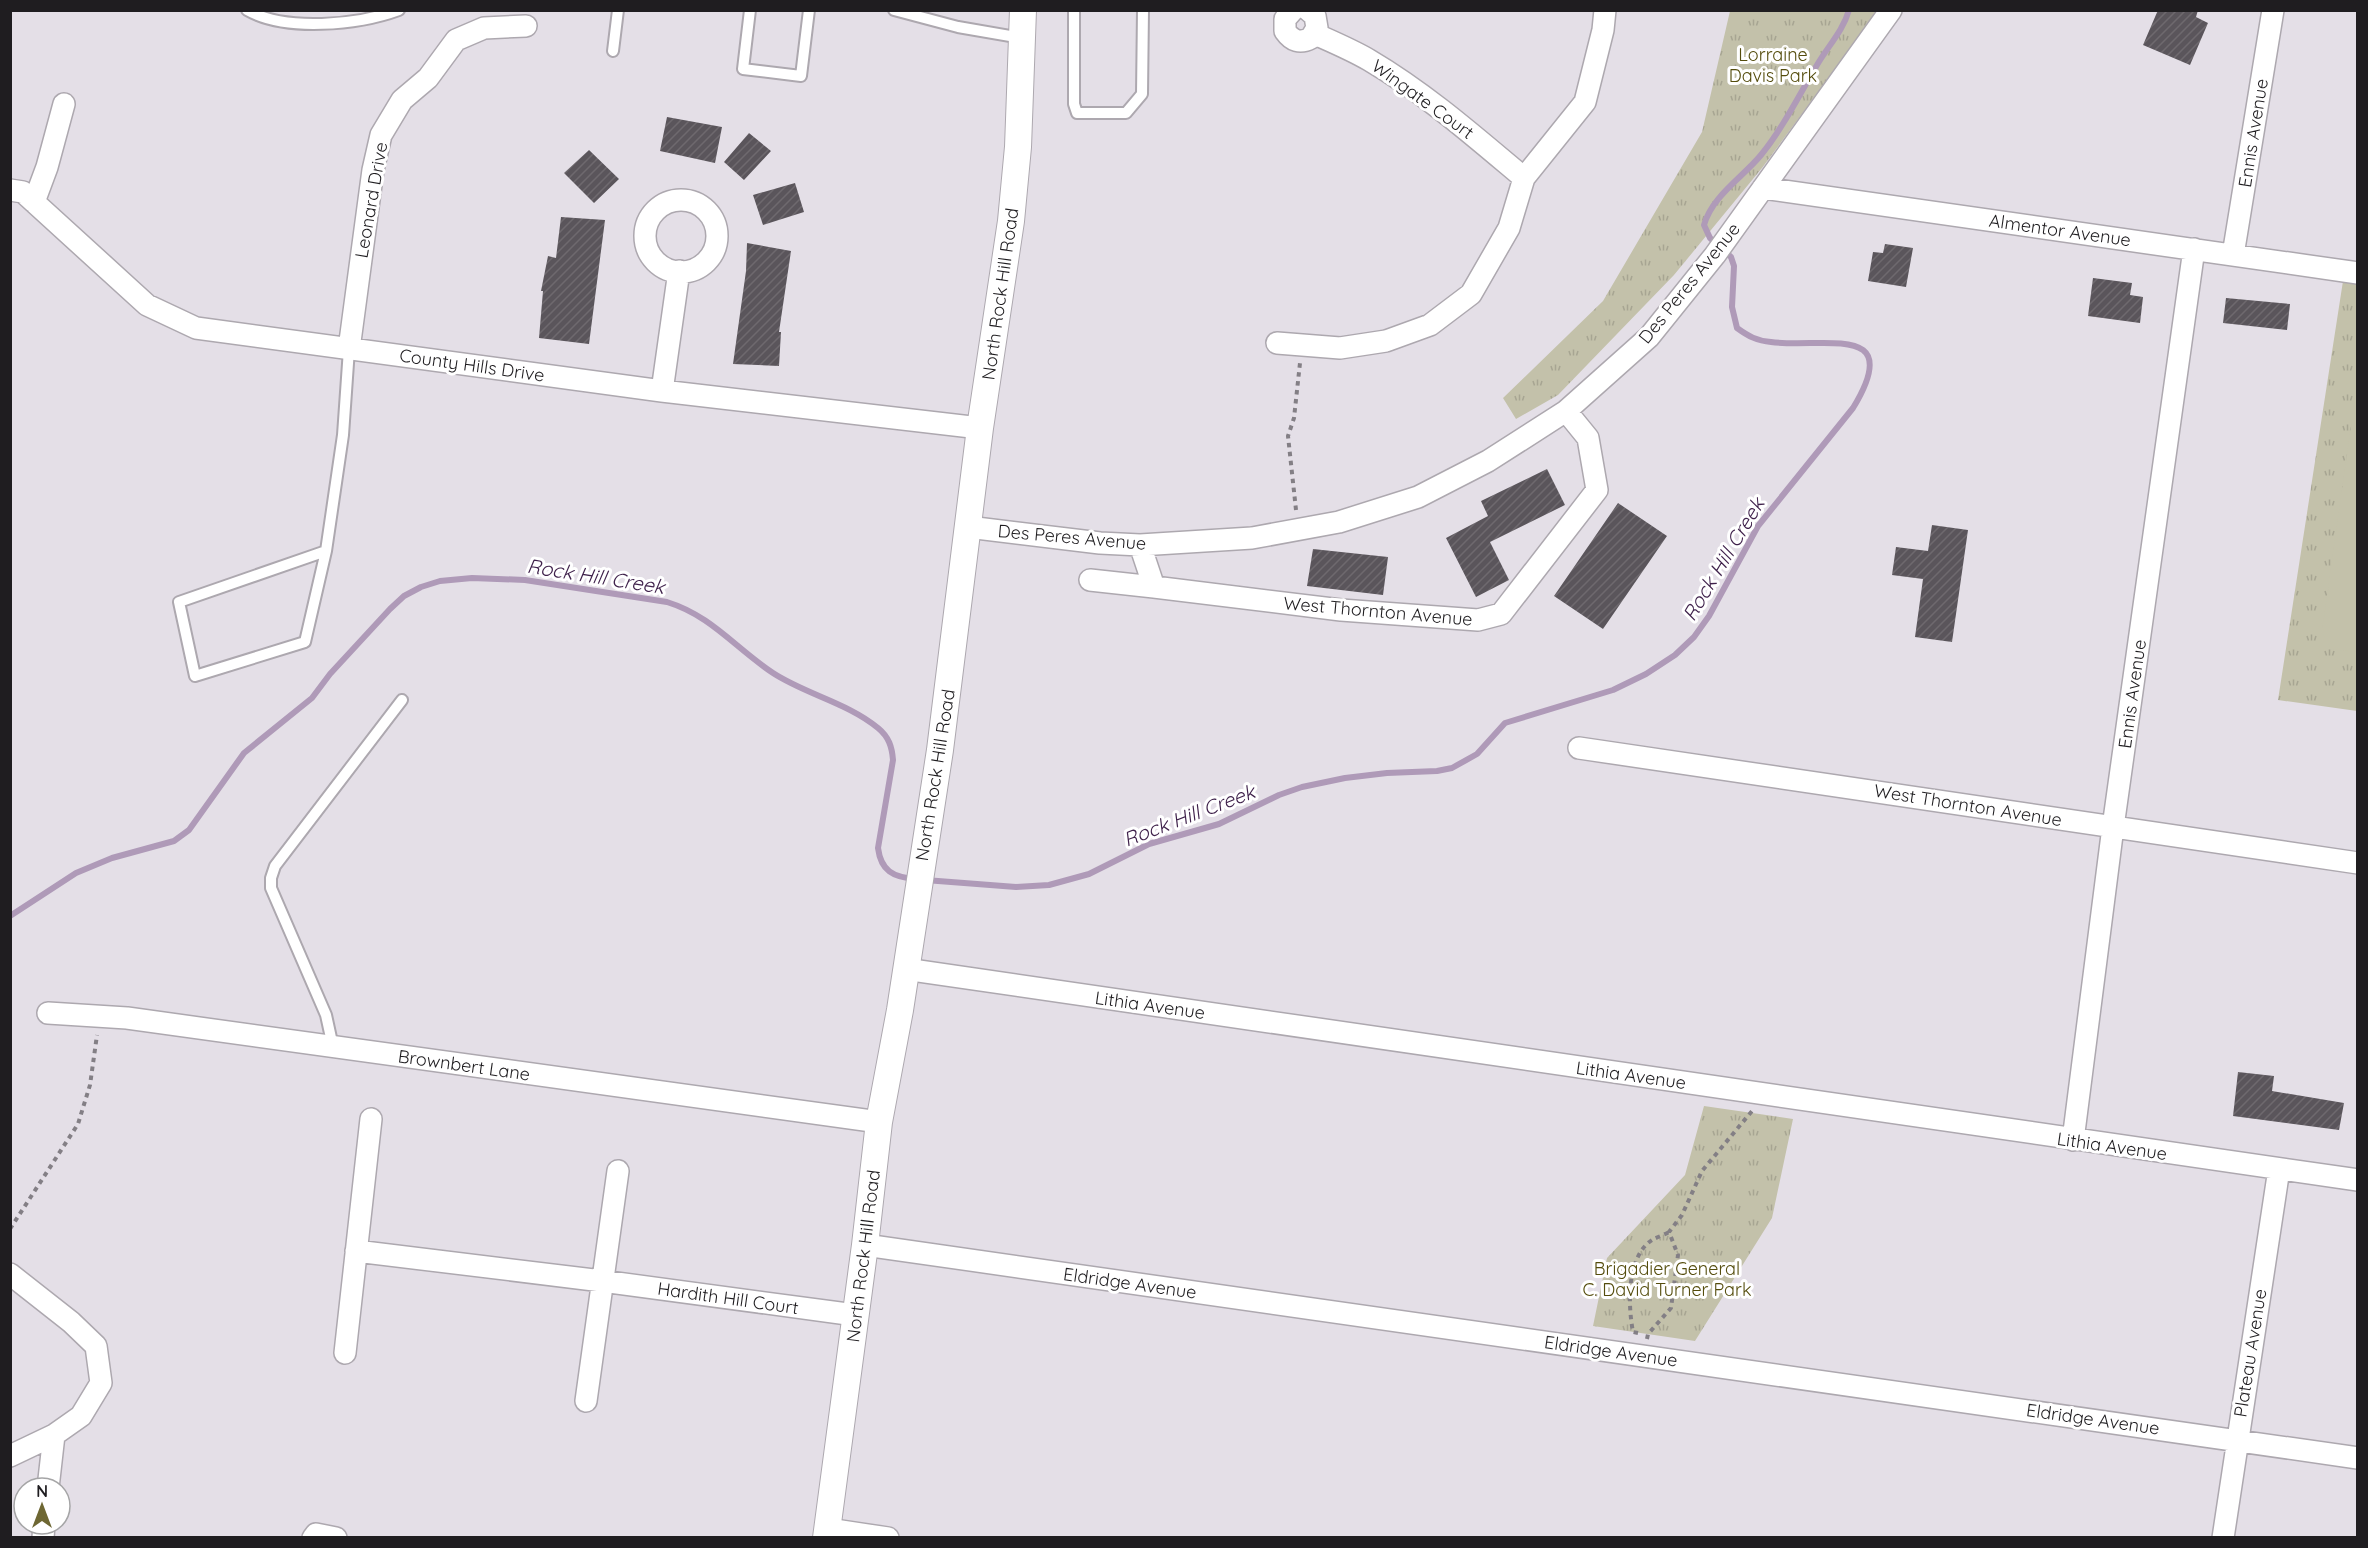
<svg xmlns="http://www.w3.org/2000/svg" width="2368" height="1548" viewBox="0 0 2368 1548" font-family="Quicksand,sans-serif">
	<style>
		.grass { fill: url(#grass-tufts) }
		.pitch { fill: #c3c1aa }
		.lines { fill: none; stroke-linecap: round; stroke-linejoin: round }
		.stream { stroke: #af9ab8; stroke-width: 6 }
		.building { fill: url(#building-hatch) }
		.service-casing { stroke: #ada8af; stroke-width: 14 }
		.minor-casing { stroke: #ada8af; stroke-width: 24 }
		.tertiary-casing { stroke: #ada8af; stroke-width: 28 }
		.path { stroke: #837f85; stroke-width: 4; stroke-dasharray: 4.5 4.5; stroke-linecap: butt }
		.service { stroke: #fff; stroke-width: 10 }
		.minor { stroke: #fff; stroke-width: 21 }
		.tertiary { stroke: #fff; stroke-width: 26 }
		.labels { text-anchor: middle; dominant-baseline: central; stroke-width: 6; stroke-linejoin: round; paint-order: stroke }
		.park-label { font-size: 18px; fill: #544c0c; stroke: #fff }
		.street-label { font-size: 18px; fill: #1f1d20; stroke: #fff }
		.water-label { font-size: 20px; font-style: italic; fill: #3f214b; stroke: #fff }
	</style>
	<defs>
		<pattern id="grass-tufts" width="24" height="20" patternUnits="userSpaceOnUse" patternTransform="scale(1.5)"><rect width="24" height="20" fill="#c3c1aa"/><path d="M3 7l-1-3M5 7V3M7 7l1-3M15 17l-1-3M17 17v-4M19 17l1-3" fill="none" stroke="#a7a592"/></pattern>
		<pattern id="building-hatch" width="6" height="6" patternUnits="userSpaceOnUse" patternTransform="scale(1.5)"><rect width="6" height="6" fill="#5a555b"/><path d="M-1 1l2-2M0 6l6-6M5 7l2-2" fill="none" stroke="#6e696e"/></pattern>
	</defs>
	<rect width="100%" height="100%" fill="#e4dfe7"/>
	<path class="grass" d="M1730,11H1878L1762,168L1674,275L1558,395L1516,419L1503,398L1603,301L1702,132Z
		M2343,281L2357,283V711L2278,700Z
		M1704,1106L1793,1119L1772,1218L1695,1341L1593,1326L1607,1258L1685,1175Z"/>
	<path class="pitch" d="M2357,384V652L2331,649L2322,632Z"/>
	<g class="lines">
		<path class="stream" d="M925,880L1016,887L1049,885L1089,874L1149,844L1219,824L1279,795L1302,787L1345,778L1387,773L1437,771L1452,768L1477,754L1505,723L1613,690L1646,674L1675,655L1694,637L1709,616L1758,526L1853,408C1906,321 1822,349 1771,342C1757,341 1748,336 1737,328L1732,307L1734,266L1731,257L1710,238L1704,225C1712,196 1743,177 1761,155C1783,128 1799,95 1817,65C1828,46 1843,31 1849,10
			M10,916L76,873L112,858L174,841L189,830L244,753L312,698L330,674L390,609L404,596L421,587L440,581L472,578L525,580L667,602C712,616 735,648 773,673C805,694 848,703 878,728C889,737 892,747 893,760L878,848C881,871 893,877 915,879"/>
	</g>
	<path class="building" d="M2158,10H2198L2196,17L2208,23L2190,65L2143,45Z
		M667,117L722,127L715,163L660,151Z
		M749,133L771,151L744,180L724,162Z
		M589,150L619,179L594,203L564,173Z
		M795,183L804,212L763,225L753,195Z
		M561,217L605,220L589,344L539,338L543,291H541L548,256L556,258Z
		M747,243L791,251L779,332H781L779,366L733,364L746,271Z
		M1885,244L1913,248L1906,287L1868,281L1873,252L1883,253Z
		M2093,278L2132,283L2130,295L2143,297L2140,323L2088,316Z
		M2226,298L2290,304L2287,330L2223,323Z
		M1547,469L1565,505L1490,542L1509,580L1476,597L1446,538L1488,516L1481,501Z
		M1618,503L1667,536L1603,629L1554,596Z
		M1932,525L1968,530L1952,642L1915,637L1923,579L1892,575L1896,547L1928,551Z
		M1313,549L1388,557L1383,595L1307,586Z
		M2238,1072L2274,1076L2272,1091L2344,1103L2339,1130L2233,1116Z"/>
	<g class="lines">
		<g class="service-casing">
			<path id="service" d="M247,10C285,32 358,25 399,10
				M750,10L743,69L801,76L809,10
				M894,10L958,27L1022,38
				M1074,10V104L1077,113H1126L1142,94L1143,10
				M613,51L618,10
				M326,551L305,642L195,676L179,602L326,551L343,435L349,349
				M333,1047L326,1015L271,888V878L275,866L402,700"/>
		</g>
		<g class="minor-casing">
			<path id="minor" d="M1293,10L1285,19V31C1292,41 1300,44 1311,38L1317,28L1315,16L1308,10
				M1315,34C1333,42 1352,50 1369,60C1425,93 1474,136 1524,178
				M1763,188L2358,273
				M10,190L23,192L147,305L196,328L662,391L980,428
				M645 236a36 36 0 1 1 72 0a36 36 0 1 1-72 0Z
				M34,202L47,167L64,104
				M2233,255L2273,10
				M1277,343L1340,348L1386,341L1430,325L1471,294L1509,228L1524,178L1585,102L1603,30L1605,10
				M349,349L373,170L381,135L402,100L428,78L456,40L484,28L526,26
				M662,391L679,271
				M968,527L1100,543L1140,545L1252,538L1339,522L1418,497L1488,461L1566,411L1649,337L1715,255L1891,10
				M1140,545L1154,587L1341,610L1478,620L1501,614L1597,490L1588,438L1566,411
				M1090,580L1154,587
				M1579,748L2358,863
				M905,969L2358,1180
				M48,1013L127,1018L879,1122
				M2073,1140L2113,827L2194,249
				M865,1245L2358,1458
				M356,1251L602,1281L855,1315
				M10,1274L71,1322L96,1346L101,1383L81,1416L54,1435L10,1456
				M345,1353L371,1119
				M586,1401L618,1171
				M48,1488L54,1435
				M828,1529L888,1538
				M43,1538L44,1524
				M313,1538L316,1534L336,1538
				M2223,1538L2279,1169"/>
		</g>
		<g class="tertiary-casing">
			<path id="tertiary" d="M826,1538L865,1245L879,1122L900,1010L940,750L980,428L1011,221L1018,147L1023,10"/>
		</g>
		<path class="path" d="M1296,510L1288,436L1294,418L1300,363
			M10,1229L78,1124L90,1085L97,1035
			M1638,1333L1633,1332C1628,1306 1626,1257 1652,1240C1657,1237 1664,1235 1669,1232
			M1647,1339L1648,1334L1671,1308L1678,1255L1669,1232L1682,1215L1702,1171L1752,1111"/>
		<use href="#service" class="service"/>
		<use href="#minor" class="minor"/>
		<use href="#tertiary" class="tertiary"/>
	</g>
	<g class="labels">
		<g class="park-label">
			<text x="1773" y="54">Lorraine<tspan x="1773" dy="21">Davis Park</tspan></text>
			<text x="1667" y="1268">Brigadier General<tspan x="1667" dy="21">C. David Turner Park</tspan></text>
		</g>
		<g class="street-label">
			<text transform="translate(1423 99) rotate(36)">Wingate Court</text>
			<text transform="translate(2253 133) rotate(-81)">Ennis Avenue</text>
			<text transform="translate(371 200) rotate(-80)">Leonard Drive</text>
			<text transform="translate(2060 230) rotate(8)">Almentor Avenue</text>
			<text transform="translate(1689 283) rotate(-51)">Des Peres Avenue</text>
			<text transform="translate(1000 294) rotate(-82)">North Rock Hill Road</text>
			<text transform="translate(472 365) rotate(8)">County Hills Drive</text>
			<text transform="translate(1072 537) rotate(5)">Des Peres Avenue</text>
			<text transform="translate(1378 611) rotate(5)">West Thornton Avenue</text>
			<text transform="translate(2132 694) rotate(-82)">Ennis Avenue</text>
			<text transform="translate(935 775) rotate(-81)">North Rock Hill Road</text>
			<text transform="translate(1968 805) rotate(9)">West Thornton Avenue</text>
			<text transform="translate(1150 1005) rotate(8)">Lithia Avenue</text>
			<text transform="translate(464 1065) rotate(8)">Brownbert Lane</text>
			<text transform="translate(1631 1075) rotate(8)">Lithia Avenue</text>
			<text transform="translate(2112 1146) rotate(8)">Lithia Avenue</text>
			<text transform="translate(863 1256) rotate(-83)">North Rock Hill Road</text>
			<text transform="translate(1130 1283) rotate(8)">Eldridge Avenue</text>
			<text transform="translate(728 1298) rotate(8)">Hardith Hill Court</text>
			<text transform="translate(1611 1351) rotate(8)">Eldridge Avenue</text>
			<text transform="translate(2250 1353) rotate(-81)">Plateau Avenue</text>
			<text transform="translate(2093 1419) rotate(8)">Eldridge Avenue</text>
		</g>
		<g class="water-label">
			<text transform="translate(1723 559) rotate(-59)">Rock Hill Creek</text>
			<text transform="translate(596 576) rotate(9)">Rock Hill Creek</text>
			<text transform="translate(1189 815) rotate(-21)">Rock Hill Creek</text>
		</g>
	</g>
	<rect width="2368" height="1548" fill="none" stroke="#1f1d20" stroke-width="24"/>
	<g transform="translate(42 1506)"><circle r="28" fill="#ffffff" stroke="#a5a5a6" stroke-width="1.5"/>
	<path d="M0-4.5L10 22L0 15L-10 22Z" fill="#6e6733"/>
	<text y="-9" font-size="16" font-weight="bold" text-anchor="middle" fill="#1f1d20">N</text>
	</g>
</svg>
